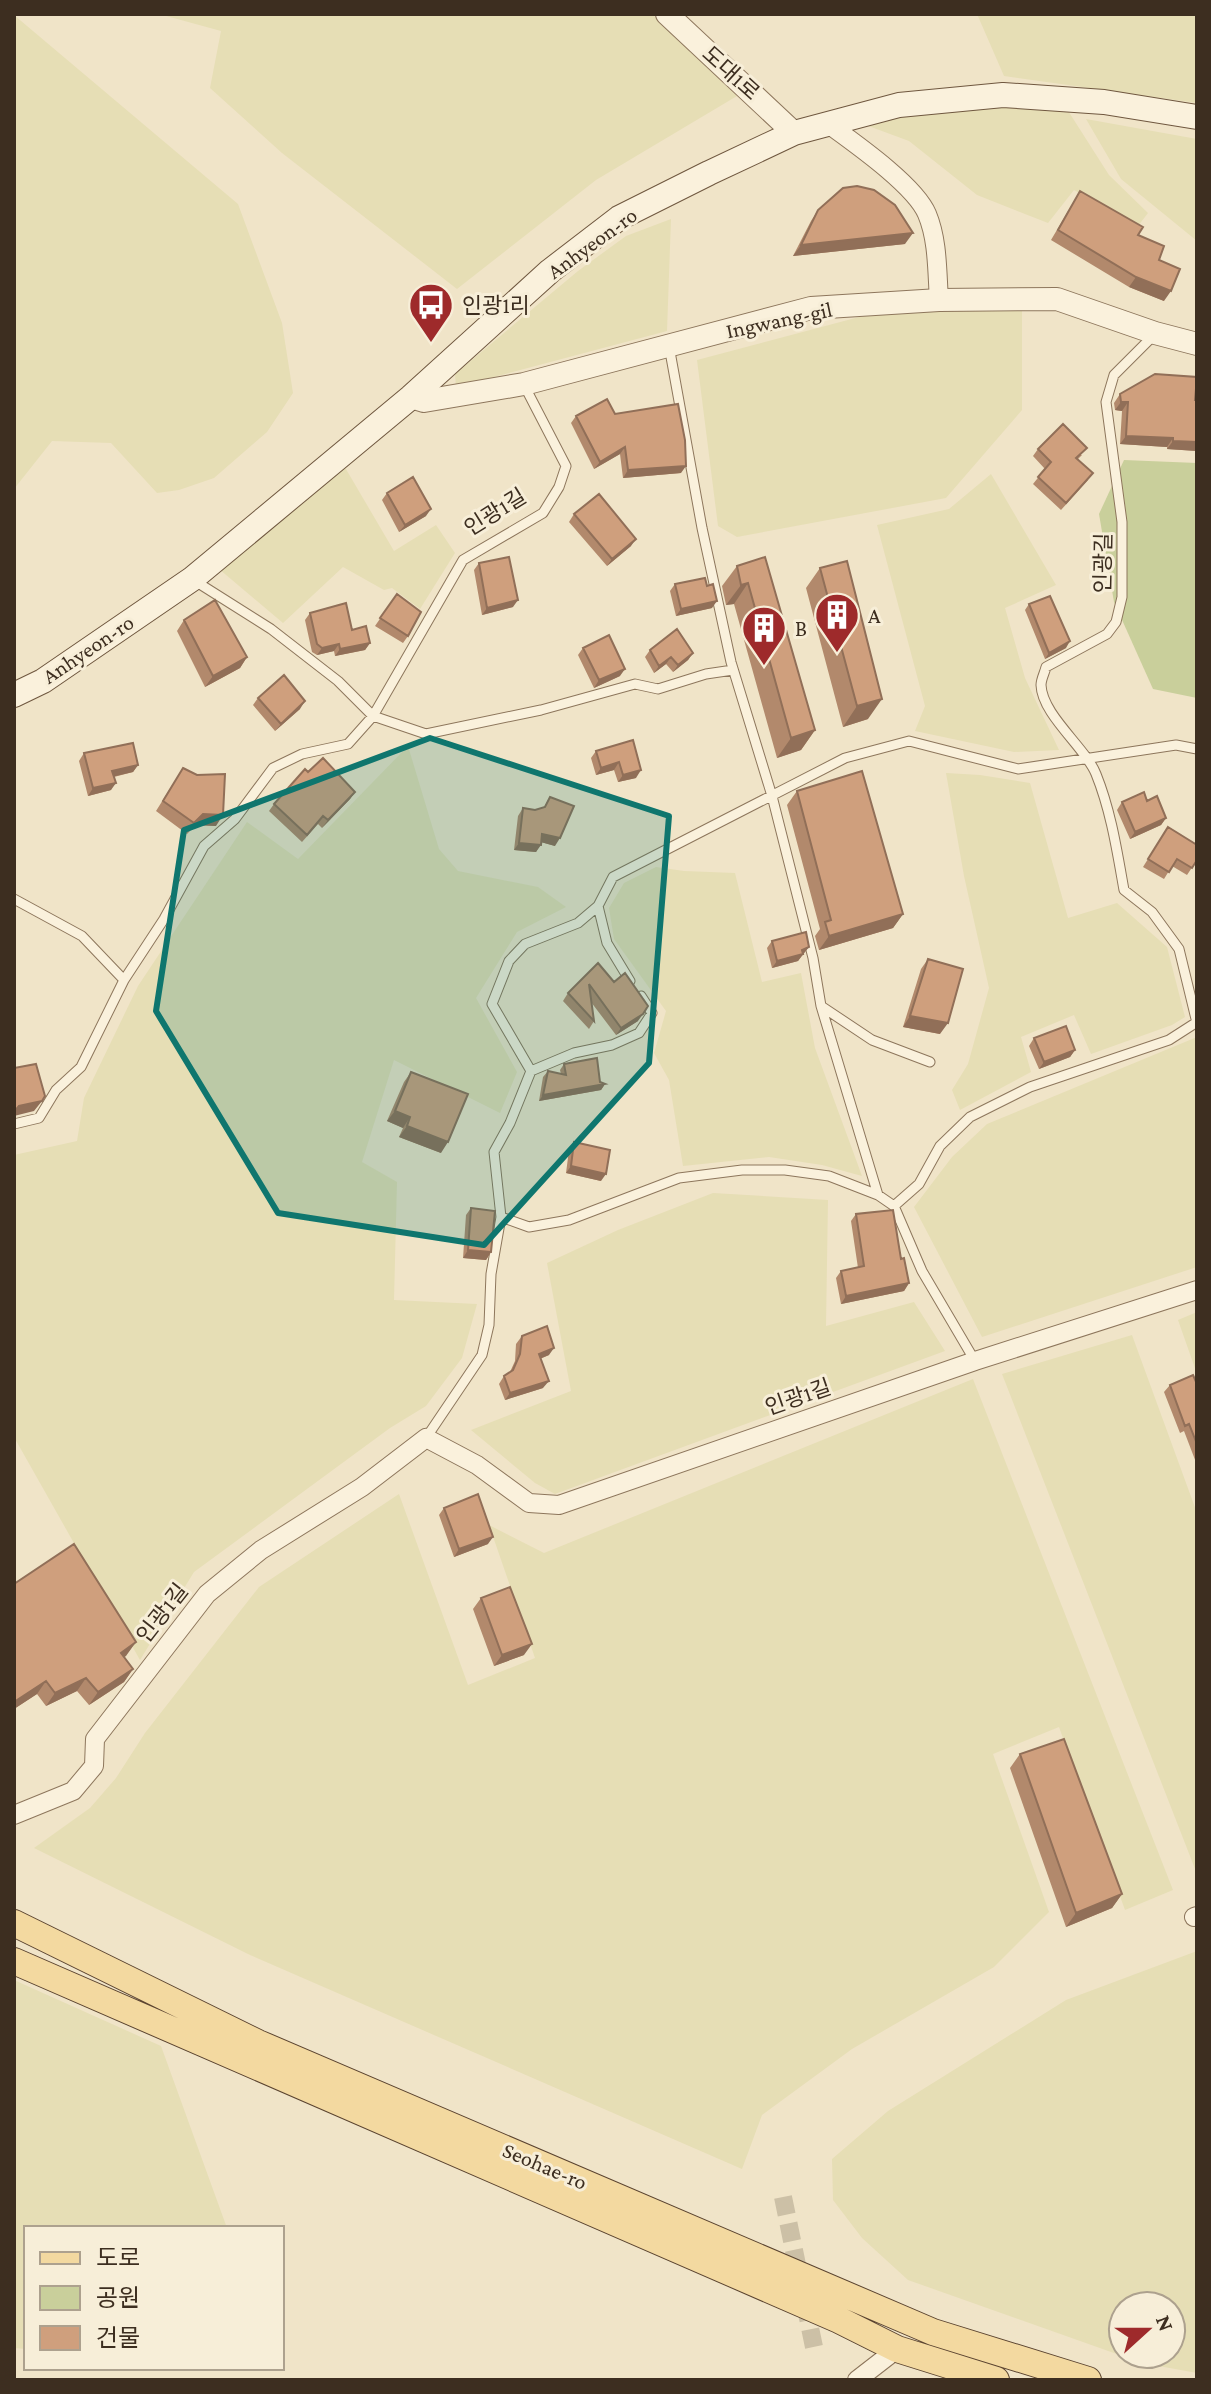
<svg xmlns="http://www.w3.org/2000/svg" width="1211" height="2394" viewBox="0 0 1211 2394" font-family="'Crimson Pro','Noto Sans KR',serif">
	<style>
		.farmland { fill: #e6deb5; fill-rule: evenodd }
		.green { fill: #c9cf9b }
		.lines { fill: none; stroke-linecap: round; stroke-linejoin: round }
		.minor-tunnel { stroke: #ccc0a6; stroke-width: 18; stroke-dasharray: 18 9; stroke-linecap: butt }
		.service-casing { stroke: #8d765c; stroke-width: 11 }
		.minor-casing { stroke: #8d765c; stroke-width: 20 }
		.tertiary-casing { stroke: #8d765c; stroke-width: 24 }
		.secondary-casing { stroke: #6f573f; stroke-width: 26 }
		.primary-casing { stroke: #5b4430; stroke-width: 28 }
		.service { stroke: #faf1dc; stroke-width: 9 }
		.minor { stroke: #faf1dc; stroke-width: 18 }
		.tertiary { stroke: #faf1dc; stroke-width: 22 }
		.secondary { stroke: #faf1dc; stroke-width: 24 }
		.primary { stroke: #f3d9a0; stroke-width: 26 }
		.wall { fill: #b2896c }
		.shaded-wall { fill: #916f58 }
		.building { fill: #cf9f7d; stroke: #916f58; stroke-width: 2 }
		.marked { fill: #0f766e; fill-opacity: 0.2; stroke: #0f766e; stroke-width: 6; stroke-linejoin: round }
		.labels { text-anchor: middle; dominant-baseline: central; stroke-width: 6; stroke-linejoin: round; paint-order: stroke }
		.street-label { font-size: 22px; fill: #3d2e20; stroke: #f7eed8 }
		.poi-label { font-size: 22px; fill: #3d2e20; stroke: #f7eed8; text-anchor: start }
	</style>
	<rect width="100%" height="100%" fill="#f0e4c8"/>
	<path class="farmland" d="M159,14H652L737,96L596,180L457,289L282,153L210,88L221,31Z
		M977,14H1197V103L1004,76Z
		M14,15L238,204L282,323L293,393L267,432L214,478L179,490L157,493L111,443L52,441L14,489Z
		M1065,106L1109,175L1148,213L1138,226L1074,190L1048,223L977,195L909,141L863,124L953,107Z
		M1086,119L1197,139V241L1121,179Z
		M671,219L667,331L456,387L455,374L578,271L626,236Z
		M1022,310V410L946,498L737,537L718,526L697,360L878,312Z
		M343,464L394,551L436,525L455,553L420,609L392,588L384,590L343,567L283,623L219,569Z
		M991,474L1056,585L1005,608L1025,678L1059,750L1014,752L915,731L925,706L877,525L949,509Z
		M408,746L439,849L458,871L538,887L566,907L517,932L476,998L517,1072L500,1113L394,1060L362,1162L397,1182L394,1300L477,1304L462,1358L426,1406L390,1428L194,1572L140,1660L14,1437V1155L77,1141L84,1098L138,986L247,822L298,859Z
		M946,773L980,775L1030,783L1068,918L1117,903L1167,947L1185,1017L1172,1025L1091,1054L1074,1015L1021,1037L1031,1072L960,1110L952,1090L968,1064L989,988L964,876Z
		M656,867L684,871L735,873L762,982L801,973L815,1048L862,1176L822,1165L769,1157L683,1166L669,1080L654,1053L666,1011L614,939L609,908L624,883Z
		M1197,1037V1267L982,1337L914,1207L952,1157L987,1124Z
		M713,1193L828,1200L826,1326L914,1302L945,1351L555,1494L535,1483L471,1430L571,1391L547,1263L618,1230Z
		M1197,1312V1374L1178,1320Z
		M1132,1335L1197,1513V1874L1002,1374Z
		M973,1379L1173,1890L1125,1910L1059,1727L993,1754L1049,1912L994,1967L852,2049L762,2115L742,2169L250,1955L34,1848L90,1808L116,1778L145,1733L259,1587L399,1494L468,1685L535,1658L489,1525L544,1553Z
		M1197,1951V2373L1142,2363L908,2280L862,2238L833,2200L832,2159L888,2111L1066,2000ZM1123,2306H1171V2354H1123Z
		M14,1980L161,2046L227,2228H26V2349L14,2348Z"/>
	<path class="green" d="M1124,460L1197,463V698L1153,689L1114,602L1099,514Z"/>
	<g class="lines">
		<path class="minor-tunnel" d="M783,2197L814,2347"/>
		<g class="service-casing">
			<path id="service" d="M1155,334L1114,375L1106,402L1122,522V597L1116,622L1107,634L1046,667C1045,672 1041,679 1041,685C1042,715 1086,748 1096,774C1111,811 1117,851 1124,890L1152,912L1179,949L1197,1023
				M669,346L702,528L731,662L772,796L813,958L821,1006L878,1195L894,1206
				M195,581L271,629L338,681L373,716L426,734L541,710L635,684L658,689L706,674L733,670
				M14,899L82,936L124,980
				M630,981L607,943L598,906L613,877L845,758L909,741L1018,769L1176,745L1197,749
				M821,1006L872,1040L930,1062
				M531,1071L492,1004L509,961L525,944L578,923L598,906
				M14,1124L39,1118L56,1090L81,1067L124,980L164,919L204,846L235,819L273,768L302,754L348,744L373,716L463,560L543,513L559,487L566,466L524,385
				M894,1206L919,1184L940,1146L970,1117L1030,1087L1169,1040L1197,1022
				M894,1206L922,1271L975,1361
				M501,1217L529,1227L569,1220L679,1178L742,1170H785L829,1176L878,1195
				M426,1438L482,1355L489,1325L491,1274L501,1217L494,1152L510,1123L531,1071L574,1053L612,1045L639,1033L652,1013L641,996"/>
		</g>
		<g class="minor-casing">
			<path id="minor" d="M827,123C853,142 915,185 927,214C938,240 937,272 939,300
				M14,1815L73,1791L94,1766L95,1739L207,1594L261,1550L362,1487L426,1438L477,1465L529,1503L559,1505L975,1361L1197,1290
				M1194,1917L1197,1916
				M857,2380L897,2349"/>
		</g>
		<g class="tertiary-casing">
			<path id="tertiary" d="M667,14L794,133
				M411,397L424,401L524,384L811,308L939,300L1057,299L1155,333L1197,344"/>
		</g>
		<g class="secondary-casing">
			<path id="secondary" d="M14,695L43,681L192,579L411,397L550,271L619,218L709,173L794,133L899,105L1003,95L1104,102L1197,117"/>
		</g>
		<g class="primary-casing">
			<path id="primary" d="M14,1923L258,2043L933,2332L1088,2380
				M14,1961L839,2320L897,2349L996,2380"/>
		</g>
		<use href="#service" class="service"/>
		<use href="#minor" class="minor"/>
		<use href="#tertiary" class="tertiary"/>
		<use href="#secondary" class="secondary"/>
		<use href="#primary" class="primary"/>
	</g>
	<path class="wall" d="M1080,191L1138,235L1159,260L1164,301L1129,287L1051,240Z
		M818,210L905,244L793,256L811,221Z
		M1120,394L1195,400L1197,451L1167,449V447L1120,444L1122,411L1115,410L1114,403Z
		M615,414L681,473L623,478L620,454L594,469L571,423L576,416Z
		M1038,449L1082,455L1078,459L1088,480L1061,510L1033,484L1045,469L1033,456Z
		M387,493L426,516L399,532L382,500Z
		M574,514L631,546L607,566L569,522Z
		M765,557L815,730L801,750L777,758L734,604L726,605L722,586L737,566Z
		M479,563L513,607L482,615L474,570Z
		M820,568L868,719L843,727L806,588Z
		M675,584L712,608L676,616L670,591Z
		M397,594L408,636L403,643L375,626Z
		M1029,604L1066,648L1045,659L1025,610Z
		M310,613L352,630L370,643L365,650L335,656L334,651L317,655L312,652L305,620Z
		M184,620L247,657L240,668L205,687L177,631Z
		M583,648L620,676L594,688L578,655Z
		M650,650L693,653L688,660L673,672L666,664L654,673L645,657Z
		M258,698L300,709L275,731L253,705Z
		M633,740L636,778L618,782L614,770L596,775L591,758L596,751Z
		M84,753L138,765L133,772L114,777L111,790L88,796L79,761Z
		M183,768L197,775L216,826L195,825L187,834L156,811Z
		M308,772L355,792L350,799L322,828L318,824L302,842L269,811L274,804Z
		M797,791L903,914L893,928L819,950L815,936L820,929L787,805Z
		M550,797L555,846L541,842L536,852L514,850L518,816L523,808L535,810L544,807Z
		M1147,801L1166,818L1161,825L1130,839L1117,810L1122,802Z
		M1168,827L1197,860L1187,875L1172,866L1164,879L1143,867Z
		M772,941L804,955H802L798,961L772,968L767,948Z
		M928,959L940,1034L903,1027L921,969Z
		M598,963L638,1021L616,1035L591,1002L594,1021L589,1029L563,1001L568,993Z
		M1034,1038L1075,1050L1070,1057L1039,1069L1029,1046Z
		M564,1064L600,1082L605,1084L601,1090L539,1101L543,1077L548,1071L561,1074L560,1070Z
		M411,1072L441,1153L399,1137L403,1128L387,1121L404,1082Z
		M574,1142L601,1181L566,1173L569,1150Z
		M471,1208L491,1252L486,1260L463,1258L466,1215Z
		M856,1214L901,1259L909,1283L904,1291L841,1304L836,1278L841,1271L858,1268L851,1221Z
		M522,1336L549,1355L540,1359L543,1388L505,1400L499,1384L504,1376L510,1372L515,1361L516,1344Z
		M1197,1384V1465L1184,1431L1180,1433L1164,1392L1170,1385Z
		M444,1508L488,1544L454,1557L439,1515Z
		M14,1584L136,1642L124,1657L133,1669L124,1682L89,1705L77,1691L46,1706L37,1694L14,1709Z
		M481,1598L524,1655L494,1666L473,1609Z
		M1020,1754L1122,1894L1112,1908L1066,1927L1010,1768Z"/>
	<path class="shaded-wall" d="M913,233L905,244L793,256L801,245Z
		M1136,277L1171,291L1164,301L1129,287Z
		M1121,402H1128L1122,411L1115,410Z
		M1126,436L1173,438L1167,447L1120,444Z
		M1173,441L1197,442V451L1167,449Z
		M625,447L620,454L594,469L600,462Z
		M686,466L681,473L623,478L628,470Z
		M431,509L426,516L399,532L405,525Z
		M636,539L631,546L607,566L612,559Z
		M748,583L734,604L726,605L741,585Z
		M518,600L513,607L482,615L487,608Z
		M717,601L712,608L676,616L681,609Z
		M1070,641L1066,648L1045,659L1049,653Z
		M370,643L365,650L335,656L340,649Z
		M339,644L334,651L317,655L322,648Z
		M693,653L688,660L673,672L678,665Z
		M247,657L240,668L205,687L213,676Z
		M671,657L666,664L654,673L659,666Z
		M625,669L620,676L594,688L599,680Z
		M882,699L868,719L843,727L857,706Z
		M305,701L300,709L275,731L281,724Z
		M815,730L801,750L777,758L791,738Z
		M619,762L614,770L596,775L601,768Z
		M138,765L133,772L107,778L112,771Z
		M641,770L636,778L618,782L623,775Z
		M116,783L111,790L88,796L93,788Z
		M355,792L350,799L322,828L328,820Z
		M203,814L223,815L216,826L195,825L187,834Z
		M1166,818L1161,825L1130,839L1135,832Z
		M542,834L560,838L555,846L537,841Z
		M519,843L541,845L536,852L514,850Z
		M903,914L893,928L819,950L829,936Z
		M809,947L798,961L772,968L777,961Z
		M643,1014L638,1021L616,1035L621,1028Z
		M910,1016L948,1023L940,1034L903,1027Z
		M1075,1050L1070,1057L1039,1069L1044,1062Z
		M605,1084L601,1090L539,1101L543,1095Z
		M42,1101L34,1111L14,1116V1112L19,1106Z
		M395,1111L410,1117L403,1128L387,1121Z
		M407,1126L448,1142L441,1153L399,1137Z
		M571,1166L606,1174L601,1181L566,1173Z
		M468,1250L491,1252L486,1260L463,1258Z
		M909,1283L904,1291L841,1304L846,1296Z
		M554,1348L549,1355L534,1361L539,1354Z
		M549,1381L543,1388L505,1400L510,1393Z
		M493,1537L488,1544L454,1557L459,1549Z
		M136,1642L126,1656L112,1666L121,1653Z
		M532,1644L524,1655L494,1666L502,1655Z
		M133,1669L124,1682L89,1705L98,1692Z
		M86,1678L77,1691L46,1706L55,1693Z
		M46,1681L37,1694L14,1709V1702Z
		M1122,1894L1112,1908L1066,1927L1076,1913Z"/>
	<path class="building" d="M857,186L874,190L895,205L913,233L801,245L818,210L843,188Z
		M1080,191L1143,227L1138,235L1164,246L1159,260L1180,269L1171,291L1136,277L1058,230Z
		M1155,374L1197,377L1195,400H1197V442L1173,441V438L1126,436L1128,402H1121L1120,394Z
		M607,399L615,414L678,404L685,440L686,466L628,470L625,447L600,462L576,416Z
		M1063,424L1087,448L1076,458L1093,473L1066,503L1038,477L1051,462L1038,449Z
		M413,477L431,509L405,525L387,493Z
		M599,494L636,539L612,559L574,514Z
		M509,557L518,600L487,608L479,563Z
		M765,557L815,730L791,738L748,583L741,585L737,566Z
		M847,561L882,699L857,706L820,568Z
		M705,578L707,586L713,584L717,601L681,609L675,584Z
		M397,594L421,612L408,636L380,618Z
		M1050,596L1070,641L1049,653L1029,604Z
		M215,600L247,657L213,676L184,620Z
		M346,603L352,630L366,626L370,643L340,649L339,644L322,648L317,644L310,613Z
		M677,629L693,653L678,665L671,657L659,666L650,650Z
		M609,635L625,669L599,680L583,648Z
		M284,675L305,701L281,724L258,698Z
		M633,740L641,770L623,775L619,762L601,768L596,751Z
		M133,743L138,765L112,771L116,783L93,788L84,753Z
		M323,758L355,792L328,820L323,816L307,835L274,804L305,769L308,772Z
		M183,768L197,775L225,774L223,815L203,814L194,823L163,801Z
		M862,771L903,914L829,936L825,922L831,920L797,791Z
		M1144,792L1147,801L1157,796L1166,818L1135,832L1122,802Z
		M550,797L574,806L560,838L542,834L541,845L519,843L523,808L535,810L545,807Z
		M1168,827L1197,845V860L1192,868L1177,859L1169,872L1148,859Z
		M806,932L809,947L802,950L803,954L777,961L772,941Z
		M928,959L963,969L948,1023L910,1016Z
		M598,963L614,982L625,973L648,1006L643,1014L621,1028L589,984L594,1021L568,993Z
		M1066,1026L1075,1050L1044,1062L1034,1038Z
		M597,1058L600,1082L605,1084L543,1095L548,1071L566,1075L564,1064Z
		M36,1064L45,1096L42,1101L19,1106L14,1112V1068Z
		M411,1072L468,1094L448,1142L407,1126L410,1117L395,1111Z
		M574,1142L610,1150L606,1174L571,1166Z
		M471,1208L495,1211L491,1252L468,1250Z
		M893,1210L901,1259L904,1258L909,1283L846,1296L841,1271L864,1266L856,1214Z
		M547,1326L554,1348L539,1354L549,1381L510,1393L504,1376L513,1370L520,1354L522,1336Z
		M1193,1375L1197,1384V1444L1189,1424L1185,1426L1170,1385Z
		M478,1494L493,1537L459,1549L444,1508Z
		M74,1544L136,1642L121,1653L133,1669L98,1692L86,1678L55,1693L46,1681L14,1702V1584Z
		M510,1587L532,1644L502,1655L481,1598Z
		M1064,1739L1122,1894L1076,1913L1020,1754Z"/>
	<path class="marked" d="M430,738L669,816L649,1063L484,1245L278,1213L156,1011L184,830Z"/>
	<defs>
		<g id="bus-pin" transform="scale(2.3)"><path d="M0 17L-7.5 6A9.5 9.5 0 1 1 7.5 6Z" fill="#9e2a2b" stroke="#f7eed8"/><path d="M-5-6H5V4H4V6H2V4H-2V6H-4V4H-5ZM-3.5-4V0h7V-4ZM-3.5 1.2v1.5H-2V1.2ZM2 1.2v1.5H3.5V1.2Z" fill="#fff"/></g>
		<g id="building-pin" transform="scale(2.3)"><path d="M0 17L-7.5 6A9.5 9.5 0 1 1 7.5 6Z" fill="#9e2a2b" stroke="#f7eed8"/><path d="M-4-6H4V6H1V3H-1V6H-4ZM-2.5-4.3h1.7v1.8h-1.7ZM.8-4.3h1.7v1.8H.8ZM-2.5-1h1.7V.8h-1.7ZM.8-1h1.7V.8H.8Z" fill="#fff"/></g>
	</defs>
	<g fill-rule="evenodd">
		<use href="#bus-pin" x="431" y="305"/>
		<use href="#building-pin" x="837" y="615"/>
		<use href="#building-pin" x="764" y="628"/>
	</g>
	<g class="labels">
		<g class="street-label">
			<text transform="translate(731 73) rotate(42)">도대1로</text>
			<text transform="translate(592 243) rotate(-36)">Anhyeon-ro</text>
			<text transform="translate(779 320) rotate(-12)">Ingwang-gil</text>
			<text transform="translate(495 512) rotate(-32)">인광1길</text>
			<text transform="translate(1103 563) rotate(-89)">인광길</text>
			<text transform="translate(88 649) rotate(-34)">Anhyeon-ro</text>
			<text transform="translate(798 1397) rotate(-19)">인광1길</text>
			<text transform="translate(162 1613) rotate(-52)">인광1길</text>
			<text transform="translate(545 2166) rotate(23)">Seohae-ro</text>
		</g>
		<g class="poi-label">
			<text x="462" y="305">인광1리</text>
			<text x="868" y="615">A</text>
			<text x="795" y="628">B</text>
		</g>
	</g>
	<rect width="1211" height="2394" fill="none" stroke="#3d2e20" stroke-width="32"/>
	<rect x="24" y="2226" width="260" height="144" fill="#f7eed8" stroke="#ada18e" stroke-width="2"/>
	<rect x="40" y="2252" width="40" height="12" fill="#f3d9a0" stroke="#ada18e" stroke-width="2"/>
	<text x="96" y="2266" font-size="24" fill="#3d2e20">도로</text>
	<rect x="40" y="2286" width="40" height="24" fill="#c9cf9b" stroke="#ada18e" stroke-width="2"/>
	<text x="96" y="2306" font-size="24" fill="#3d2e20">공원</text>
	<rect x="40" y="2326" width="40" height="24" fill="#cf9f7d" stroke="#ada18e" stroke-width="2"/>
	<text x="96" y="2346" font-size="24" fill="#3d2e20">건물</text>
	<g transform="translate(1147 2330) rotate(69)"><circle r="38" fill="#f7eed8" stroke="#ada18e" stroke-width="2"/>
	<path d="M0-6L14 30L0 20L-14 30Z" fill="#9e2a2b"/>
	<text y="-12" font-size="22" font-weight="bold" text-anchor="middle" fill="#3d2e20">N</text>
	</g>
</svg>
